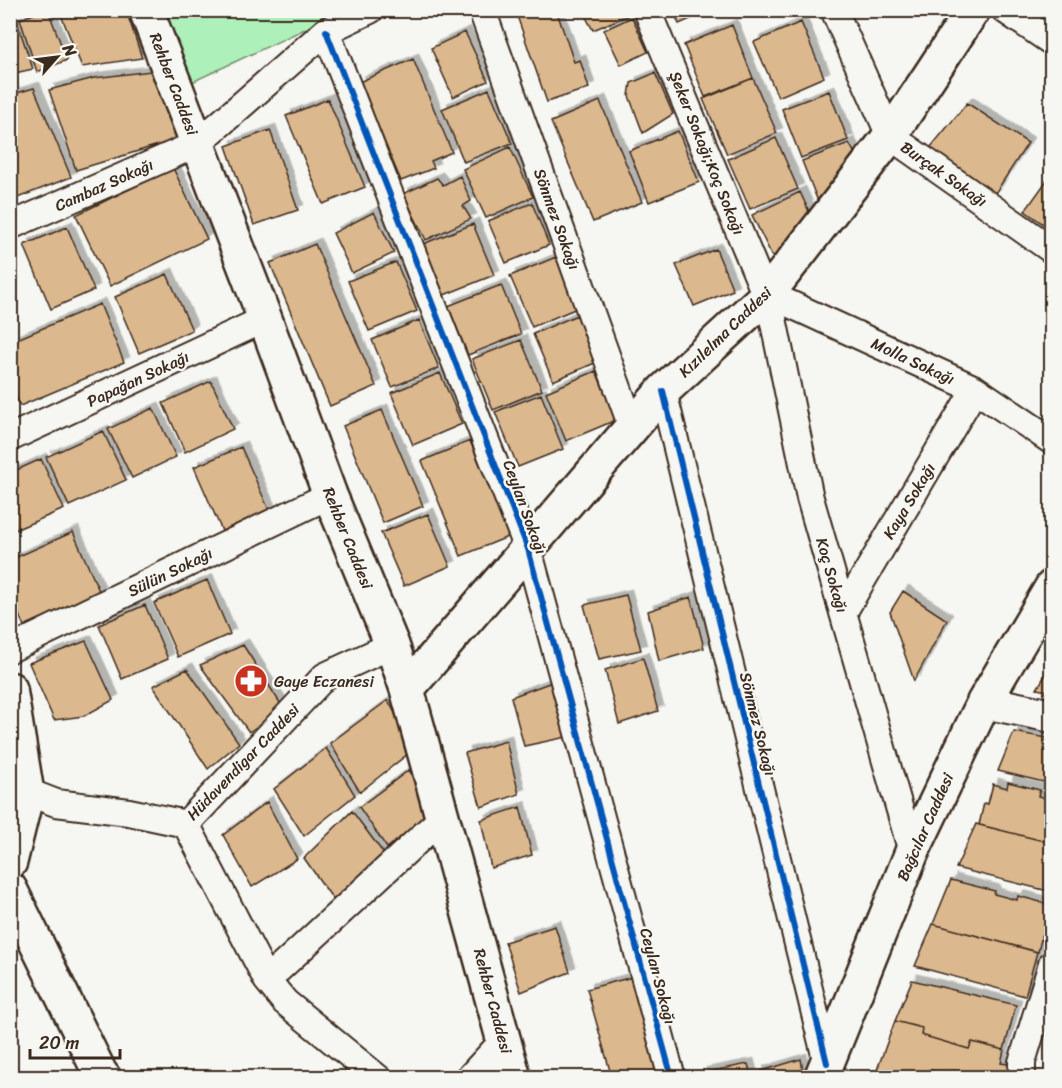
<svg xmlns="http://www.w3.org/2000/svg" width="1062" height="1088" viewBox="0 0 1062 1088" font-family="Sriracha,sans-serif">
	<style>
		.green { fill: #adf0ba; stroke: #748d6c; stroke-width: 1.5 }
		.building { fill: #dcb88e; stroke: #3b2a1e; stroke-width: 1.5; filter: url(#shadow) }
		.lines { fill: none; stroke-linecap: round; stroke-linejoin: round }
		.minor-casing { stroke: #3b2a1e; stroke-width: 30 }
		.tertiary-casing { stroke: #3b2a1e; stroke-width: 36 }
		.secondary-casing { stroke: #3b2a1e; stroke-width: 38 }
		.minor { stroke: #f6f6f2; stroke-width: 26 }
		.tertiary { stroke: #f6f6f2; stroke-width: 32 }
		.secondary { stroke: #f6f6f2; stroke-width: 33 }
		.cycleway-casing { stroke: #f6f6f2; stroke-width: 10 }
		.cycleway { stroke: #0057b8; stroke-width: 6 }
		.labels { text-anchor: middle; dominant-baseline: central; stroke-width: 5; stroke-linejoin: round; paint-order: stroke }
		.street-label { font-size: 16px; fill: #3b2a1e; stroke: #f6f6f2 }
		.poi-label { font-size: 16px; fill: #3b2a1e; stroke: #f6f6f2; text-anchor: start }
	</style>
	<defs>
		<filter id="shadow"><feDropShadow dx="5.5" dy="-5.5" stdDeviation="0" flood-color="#0004"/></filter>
	</defs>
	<rect width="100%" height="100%" fill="#f6f6f2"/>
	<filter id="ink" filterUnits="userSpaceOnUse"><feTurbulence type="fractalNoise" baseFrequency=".0167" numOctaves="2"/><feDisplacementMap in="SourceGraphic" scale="12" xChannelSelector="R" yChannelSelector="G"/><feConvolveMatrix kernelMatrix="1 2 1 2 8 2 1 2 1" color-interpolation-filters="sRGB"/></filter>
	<g filter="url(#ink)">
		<path class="green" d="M159,11H343L188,84Z"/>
		<path class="building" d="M45,10H48L67,60L37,72L20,19Z
			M59,10H126L142,58L82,67Z
			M515,10H570L558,15L574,62L580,60L589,88L547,102Z
			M582,10H629L631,14L593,30Z
			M673,10H711L679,24Z
			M632,17L648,52L621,65L604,30Z
			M17,22L33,69L10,74V24Z
			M801,22L824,77L778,97L754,42Z
			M732,25L753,78L705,97L684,45Z
			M465,32L488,81L453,97L431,48Z
			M413,59L452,152L431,161L434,168L401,181L359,82Z
			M151,71L178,139L76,170L49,90L94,78Z
			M655,73L673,114L643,133L629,96L631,83Z
			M753,78L777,133L727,154L703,99Z
			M34,88L71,177L10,201V95Z
			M489,89L512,143L464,162L442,109Z
			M829,91L848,140L801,158L782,109Z
			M328,99L365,187L323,204L286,116Z
			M600,101L642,202L593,222L551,122Z
			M967,103L1028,143L994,195L930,148Z
			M270,130L298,210L254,225L226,146Z
			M678,131L699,182L649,202L629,151Z
			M776,138L798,189L750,209L728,159Z
			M849,143L862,166L819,204L802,161Z
			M510,147L533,197L486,218L463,169Z
			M173,168L207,239L110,286L76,215Z
			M1052,173V230L1025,211Z
			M460,176L471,201L463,206L471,219L426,240L403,194L437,178L443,185Z
			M800,192L812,218L775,262L752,215Z
			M532,203L549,245L506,263L488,221Z
			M374,212L394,253L352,273L333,233Z
			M473,224L494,275L444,295L423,244Z
			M67,227L94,290L51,309L24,245Z
			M315,244L376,386L330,406L270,263Z
			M716,249L733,290L694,306L676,265Z
			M556,257L577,308L532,327L510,276Z
			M396,262L417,311L369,331L348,281Z
			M167,274L192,330L139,353L115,297Z
			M501,285L521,334L468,355L448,306Z
			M100,304L124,362L20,406L10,382V342Z
			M577,315L597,362L553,381L533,334Z
			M419,320L439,368L392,387L372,340Z
			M521,340L542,390L493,410L472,359Z
			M596,371L616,420L566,441L546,392Z
			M440,373L462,424L413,445L391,393Z
			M211,381L233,429L185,452L163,403Z
			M541,394L563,449L518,467L495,412Z
			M153,408L176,457L132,478L108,429Z
			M382,410L423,506L383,523L343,426Z
			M103,431L126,480L69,506L46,457Z
			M470,441L510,536L461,556L422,461Z
			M241,447L269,510L222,531L194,467Z
			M41,459L64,509L10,532V473Z
			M428,514L450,566L404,586L381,533Z
			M73,532L100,593L24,626L10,595V560Z
			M207,580L230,634L178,657L154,603Z
			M903,591L947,620L914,681L890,612Z
			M626,595L641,650L599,659L584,605Z
			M691,597L704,648L659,661L648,611Z
			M145,605L168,659L122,679L99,625Z
			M86,641L113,700L84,716L54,720L29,663Z
			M243,645L284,709L249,732L200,665Z
			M643,658L658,711L619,724L605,670Z
			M1052,664V692L1037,689Z
			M187,669L239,743L208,769L153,686Z
			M552,682L567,737L524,746L511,697Z
			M388,700L414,749L360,792L330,743Z
			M1014,732L1052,739V784L998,771Z
			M506,741L519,794L481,807L465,753Z
			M326,748L355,795L304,836L274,789Z
			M409,770L430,814L387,848L359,807Z
			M1008,782L1040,790L1038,796L1050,799L1052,795V843L979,825L984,803L988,804L993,784L1007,788Z
			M267,802L297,859L252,887L223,835Z
			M520,807L532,855L491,868L481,820Z
			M352,811L384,854L335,902L304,858Z
			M976,824L1052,843V892L956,868Z
			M951,880L995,891L994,894L1017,900L1018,896L1052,905V928H1050L1048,937L1042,935L1038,952L933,924Z
			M933,924L1037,952L1025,996L915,966Z
			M555,926L570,972L521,992L505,942Z
			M636,976L664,1078H612L587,989Z
			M912,980L1016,1005L1004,1050L972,1042L969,1049L921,1035L922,1028L895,1021Z
			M895,1021L922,1028L921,1035L969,1049L972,1042L1004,1050L1001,1063L1008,1064L1006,1078H978L929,1070L928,1078H874Z
			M801,1059L804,1078H760L758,1072Z
			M748,1064L752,1078H702L701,1073Z"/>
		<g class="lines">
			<g class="minor-casing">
				<path id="minor" d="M482,10L632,427
					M647,10L766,296
					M834,10L890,136L1052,250
					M1005,10L1052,42
					M326,31L528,549L672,1078
					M10,226L197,144L326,31L370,10
					M768,294L810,498L912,852
					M768,294L975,389L1052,441
					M663,391L827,1063
					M10,438L265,319
					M843,613L975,389
					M10,649L330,495
					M12,786L56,803L129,812L186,824L325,676L392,645
					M186,824L267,980L285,1002L378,1078
					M267,980L442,818
					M469,1078L503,1041
					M1022,1078V1062L1052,964"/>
			</g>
			<g class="tertiary-casing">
				<path id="tertiary" d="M984,702L1052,716"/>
			</g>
			<g class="secondary-casing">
				<path id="secondary" d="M146,10L265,319L330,495L392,645L407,689L514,1078
					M10,689L27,793L10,862
					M407,689L663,391L766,296L890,136L973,10
					M10,889L100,1073L104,1078
					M821,1078L912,852L984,702L1052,587"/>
			</g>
			<use href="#minor" class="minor"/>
			<use href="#tertiary" class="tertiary"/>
			<use href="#secondary" class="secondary"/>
			<g class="cycleway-casing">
				<path id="cycleway" d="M326,31L528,549L672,1078
					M663,391L827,1063"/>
			</g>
			<use href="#cycleway" class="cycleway"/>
		</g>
	</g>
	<defs>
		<g id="pharmacy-disc" transform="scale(1.725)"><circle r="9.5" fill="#c8321e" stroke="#f6f6f2"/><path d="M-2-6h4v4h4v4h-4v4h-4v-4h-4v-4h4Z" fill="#fff"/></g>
	</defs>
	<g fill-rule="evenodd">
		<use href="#pharmacy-disc" x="251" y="681"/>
	</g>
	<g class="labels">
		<g class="street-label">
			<text transform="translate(174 84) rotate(69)">Rehber Caddesi</text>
			<text transform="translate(707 153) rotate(68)">Şeker Sokağı;Koç Sokağı</text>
			<text transform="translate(944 174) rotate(35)">Burçak Sokağı</text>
			<text transform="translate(104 185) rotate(-24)">Cambaz Sokağı</text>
			<text transform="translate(557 219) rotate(70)">Sönmez Sokağı</text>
			<text transform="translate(725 332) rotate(-44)">Kızılelma Caddesi</text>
			<text transform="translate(913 361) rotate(25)">Molla Sokağı</text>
			<text transform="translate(138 379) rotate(-25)">Papağan Sokağı</text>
			<text transform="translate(909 501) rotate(-59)">Kaya Sokağı</text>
			<text transform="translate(525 507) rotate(70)">Ceylan Sokağı</text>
			<text transform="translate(348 538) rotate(68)">Rehber Caddesi</text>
			<text transform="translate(170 572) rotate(-26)">Sülün Sokağı</text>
			<text transform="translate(832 575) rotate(74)">Koç Sokağı</text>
			<text transform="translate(758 724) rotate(76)">Sönmez Sokağı</text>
			<text transform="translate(243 762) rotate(-46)">Hüdavendigar Caddesi</text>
			<text transform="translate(925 827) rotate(-66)">Bağcılar Caddesi</text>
			<text transform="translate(658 976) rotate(75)">Ceylan Sokağı</text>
			<text transform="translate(493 1001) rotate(75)">Rehber Caddesi</text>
		</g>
		<g class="poi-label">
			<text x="274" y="681">Gaye Eczanesi</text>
		</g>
	</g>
	<rect width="1062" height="1088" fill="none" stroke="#f6f6f2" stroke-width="36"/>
	<rect x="18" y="18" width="1026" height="1052" fill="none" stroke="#3b2a1e" stroke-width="2" filter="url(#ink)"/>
	<g transform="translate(57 57) rotate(62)" stroke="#f6f6f2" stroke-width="4.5" paint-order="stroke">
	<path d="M0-4.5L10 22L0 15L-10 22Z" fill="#3b2a1e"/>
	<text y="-9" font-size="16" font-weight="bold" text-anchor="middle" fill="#3b2a1e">N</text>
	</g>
	<path d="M30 1049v9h90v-9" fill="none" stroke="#3b2a1e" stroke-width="3"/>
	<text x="39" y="1049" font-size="18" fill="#3b2a1e" stroke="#f6f6f2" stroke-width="4.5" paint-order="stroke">20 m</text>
</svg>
